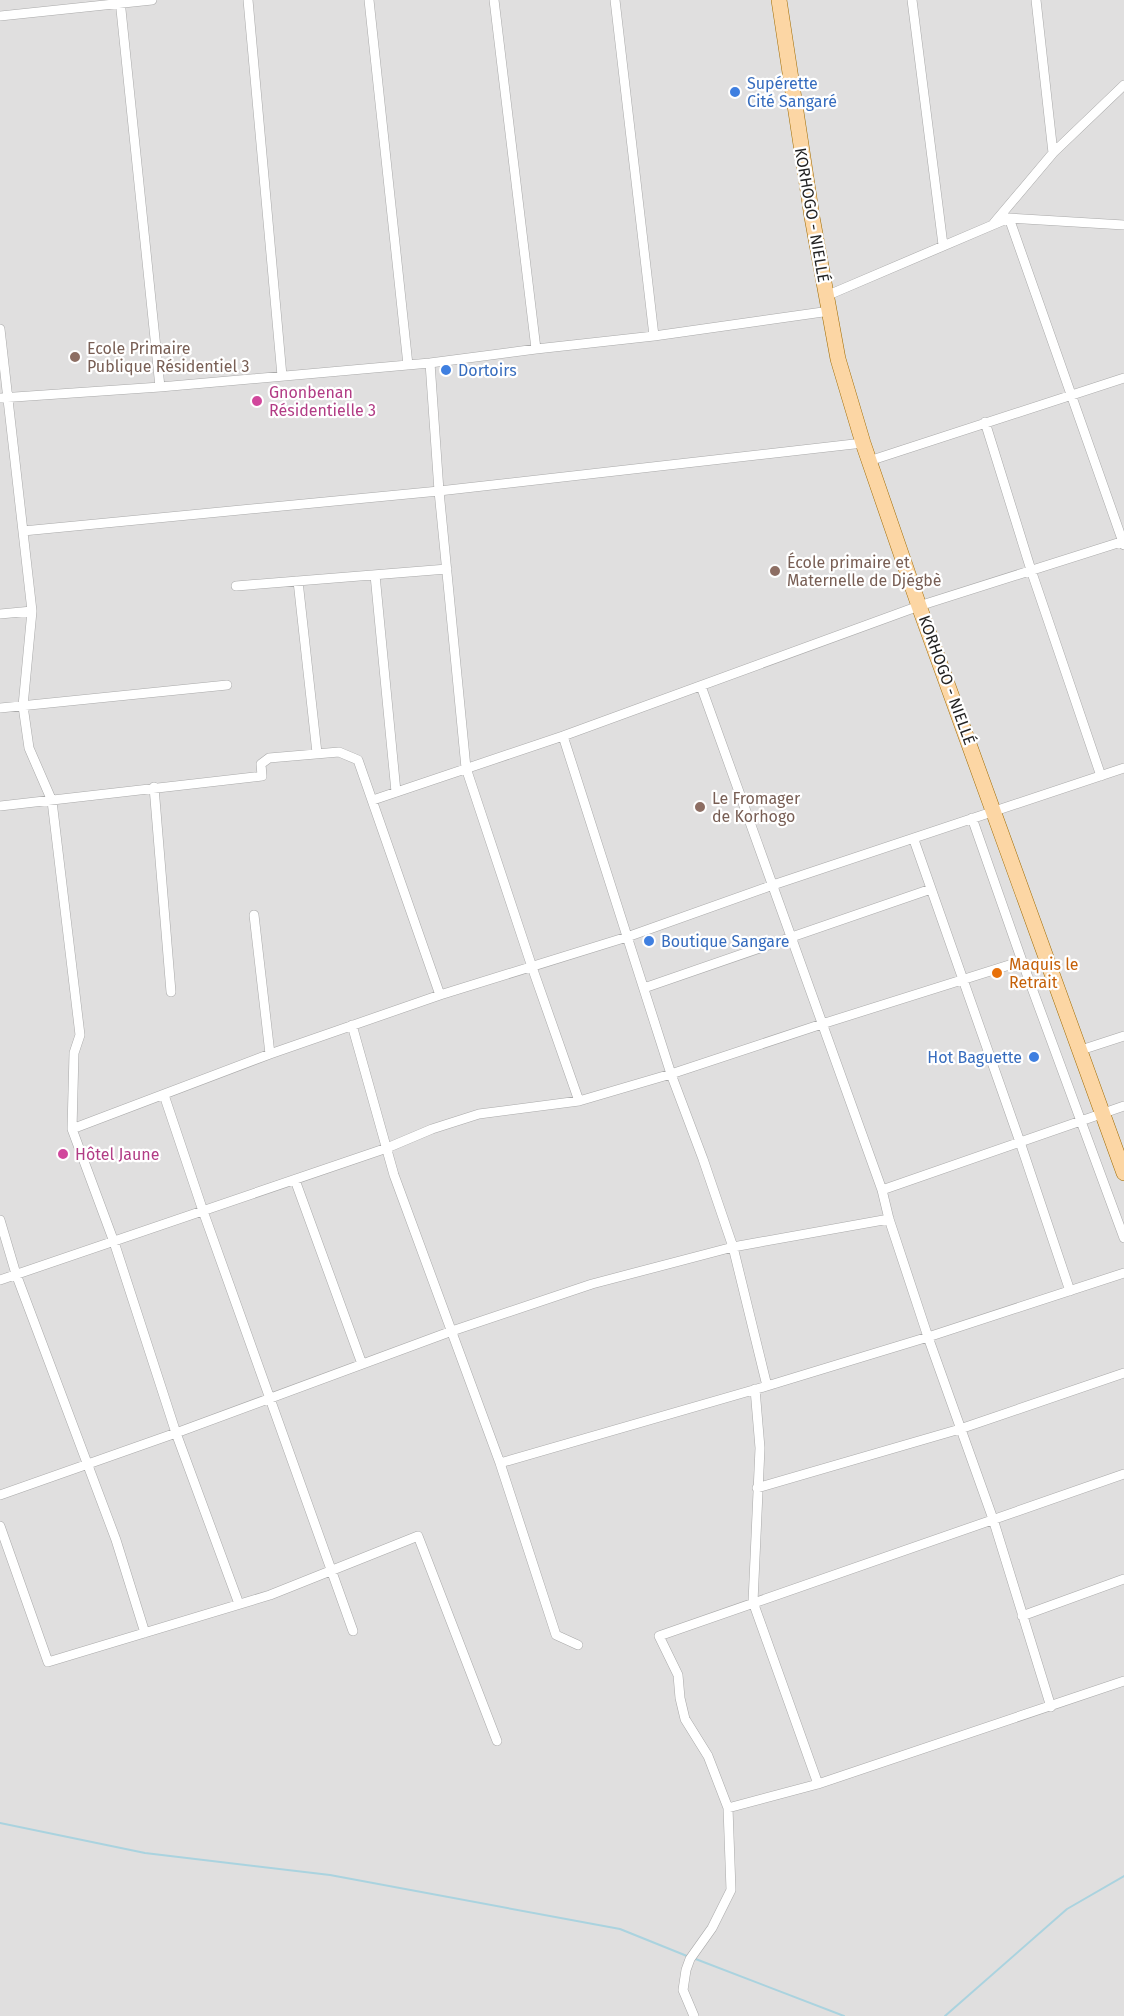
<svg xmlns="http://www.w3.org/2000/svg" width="1124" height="2016" viewBox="0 0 1124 2016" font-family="'Fira Sans',sans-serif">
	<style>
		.residential { fill: #e0dfdf }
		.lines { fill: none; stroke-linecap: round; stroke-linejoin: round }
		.stream { stroke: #aad3df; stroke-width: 2 }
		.street-casing { stroke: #a9a9a9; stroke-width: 10 }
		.primary-casing { stroke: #a06b00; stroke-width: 16 }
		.street { stroke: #fff; stroke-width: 9 }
		.primary { stroke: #fcd6a4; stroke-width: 15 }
		.shop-dot { fill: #3f7fe0; stroke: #fff; stroke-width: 2 }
		.education-dot { fill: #8d6e63; stroke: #fff; stroke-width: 2 }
		.hotel-dot { fill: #d1479c; stroke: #fff; stroke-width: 2 }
		.food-dot { fill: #e8710a; stroke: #fff; stroke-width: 2 }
		.labels { text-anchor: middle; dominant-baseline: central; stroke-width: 4.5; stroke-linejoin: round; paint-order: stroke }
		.shop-label { font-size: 16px; fill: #366cbe; stroke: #fff; text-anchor: start }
		.street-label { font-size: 16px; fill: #222; stroke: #fff }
		.education-label { font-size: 16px; fill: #785e54; stroke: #fff; text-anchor: start }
		.hotel-label { font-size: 16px; fill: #b23c85; stroke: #fff; text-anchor: start }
		.food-label { font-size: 16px; fill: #c56008; stroke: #fff; text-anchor: start }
	</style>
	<rect width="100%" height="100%" fill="#f2efe9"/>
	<path class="residential" d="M0,0H1124V2016H0Z"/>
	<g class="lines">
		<path class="stream" d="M0,1823L145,1853L330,1875L620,1929L687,1956
			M693,1958L844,2016
			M945,2016L1067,1909L1124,1876"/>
		<g class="street-casing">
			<path id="street" d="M120,0L160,387
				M248,0L282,376
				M369,0L408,365
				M494,0L536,349
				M615,0L654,336
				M912,0L943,245
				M1036,0L1053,153
				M0,16L152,0
				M1009,218L1124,545
				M994,223L1053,153L1124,85
				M826,296L1009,218L1124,225
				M0,329L32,611L23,706L29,748L52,801L80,1035L74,1053L72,1129L114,1242L176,1433L239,1604
				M430,363L439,491L466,768L532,967L579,1101
				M0,398L160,387L430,363L536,349L654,336L830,311
				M985,422L1031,570L1101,776
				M869,461L1124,378
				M23,531L439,491L863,443
				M375,575L396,792
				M298,581L317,753
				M236,586L447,569
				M0,614L32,611
				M701,686L882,1190L889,1219L928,1337L993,1519L1051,1707
				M0,708L227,685
				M563,736L671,1074L703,1159L733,1247L767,1386
				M154,787L171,992
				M373,800L563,736L919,606L1124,541
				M0,806L262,776L261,764L269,758L339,752L358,760L440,995
				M972,818L1022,961L1124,1238
				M914,840L1020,1142L1070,1291
				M254,915L270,1054
				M644,988L931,889
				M352,1025L394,1175L500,1463L556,1635L578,1645
				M1081,1050L1124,1036
				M164,1095L203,1211L353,1631
				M72,1129L270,1054L440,995L627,937L773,885L1124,768
				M295,1180L362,1364
				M882,1190L1124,1106
				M0,1220L16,1274L116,1540L145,1633
				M0,1280L387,1148L432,1129L479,1114L579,1101L671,1074L822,1024L1022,961
				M755,1389L760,1448L753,1602L818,1784
				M500,1463L767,1386L928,1337L1124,1273
				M757,1488L960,1429L1124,1373
				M0,1495L176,1433L452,1331L592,1284L733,1247L889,1219
				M0,1526L48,1662L270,1595L418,1536L497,1741
				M1022,1616L1124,1579
				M728,1808L818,1784L1124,1681
				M694,2016L683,1990L686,1970L690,1959L712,1928L731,1890L728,1808L708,1756L685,1719L680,1698L678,1675L659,1636L1124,1474"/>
		</g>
		<g class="primary-casing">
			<path id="primary" d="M779,0L812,217L838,359L863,443L919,606L1124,1173"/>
		</g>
		<use href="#street" class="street"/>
		<use href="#primary" class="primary"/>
	</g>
	<g class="shop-dot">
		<circle cx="735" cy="92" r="6"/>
		<circle cx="446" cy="370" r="6"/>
		<circle cx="649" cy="941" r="6"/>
		<circle cx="1034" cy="1057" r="6"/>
	</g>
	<g class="education-dot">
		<circle cx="75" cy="357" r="6"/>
		<circle cx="775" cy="571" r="6"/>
		<circle cx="700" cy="807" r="6"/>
	</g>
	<g class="hotel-dot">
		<circle cx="257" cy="401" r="6"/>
		<circle cx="63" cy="1154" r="6"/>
	</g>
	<circle class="food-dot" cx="997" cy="973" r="6"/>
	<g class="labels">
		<g class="shop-label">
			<text x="747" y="83">Supérette<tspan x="747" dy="18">Cité Sangaré</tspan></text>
			<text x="458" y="370">Dortoirs</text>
			<text x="661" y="941">Boutique Sangare</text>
			<text x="1022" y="1057" text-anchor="end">Hot Baguette</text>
		</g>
		<g class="street-label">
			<text transform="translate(812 215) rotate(80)">KORHOGO - NIELLÉ</text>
			<text transform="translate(947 680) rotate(70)">KORHOGO - NIELLÉ</text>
		</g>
		<g class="education-label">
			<text x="87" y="348">Ecole Primaire<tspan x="87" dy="18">Publique Résidentiel 3</tspan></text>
			<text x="787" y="562">École primaire et<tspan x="787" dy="18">Maternelle de Djégbè</tspan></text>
			<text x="712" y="798">Le Fromager<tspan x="712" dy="18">de Korhogo</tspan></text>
		</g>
		<g class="hotel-label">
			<text x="269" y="392">Gnonbenan<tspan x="269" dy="18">Résidentielle 3</tspan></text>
			<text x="75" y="1154">Hôtel Jaune</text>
		</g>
		<g class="food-label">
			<text x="1009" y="964">Maquis le<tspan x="1009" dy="18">Retrait</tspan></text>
		</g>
	</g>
</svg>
